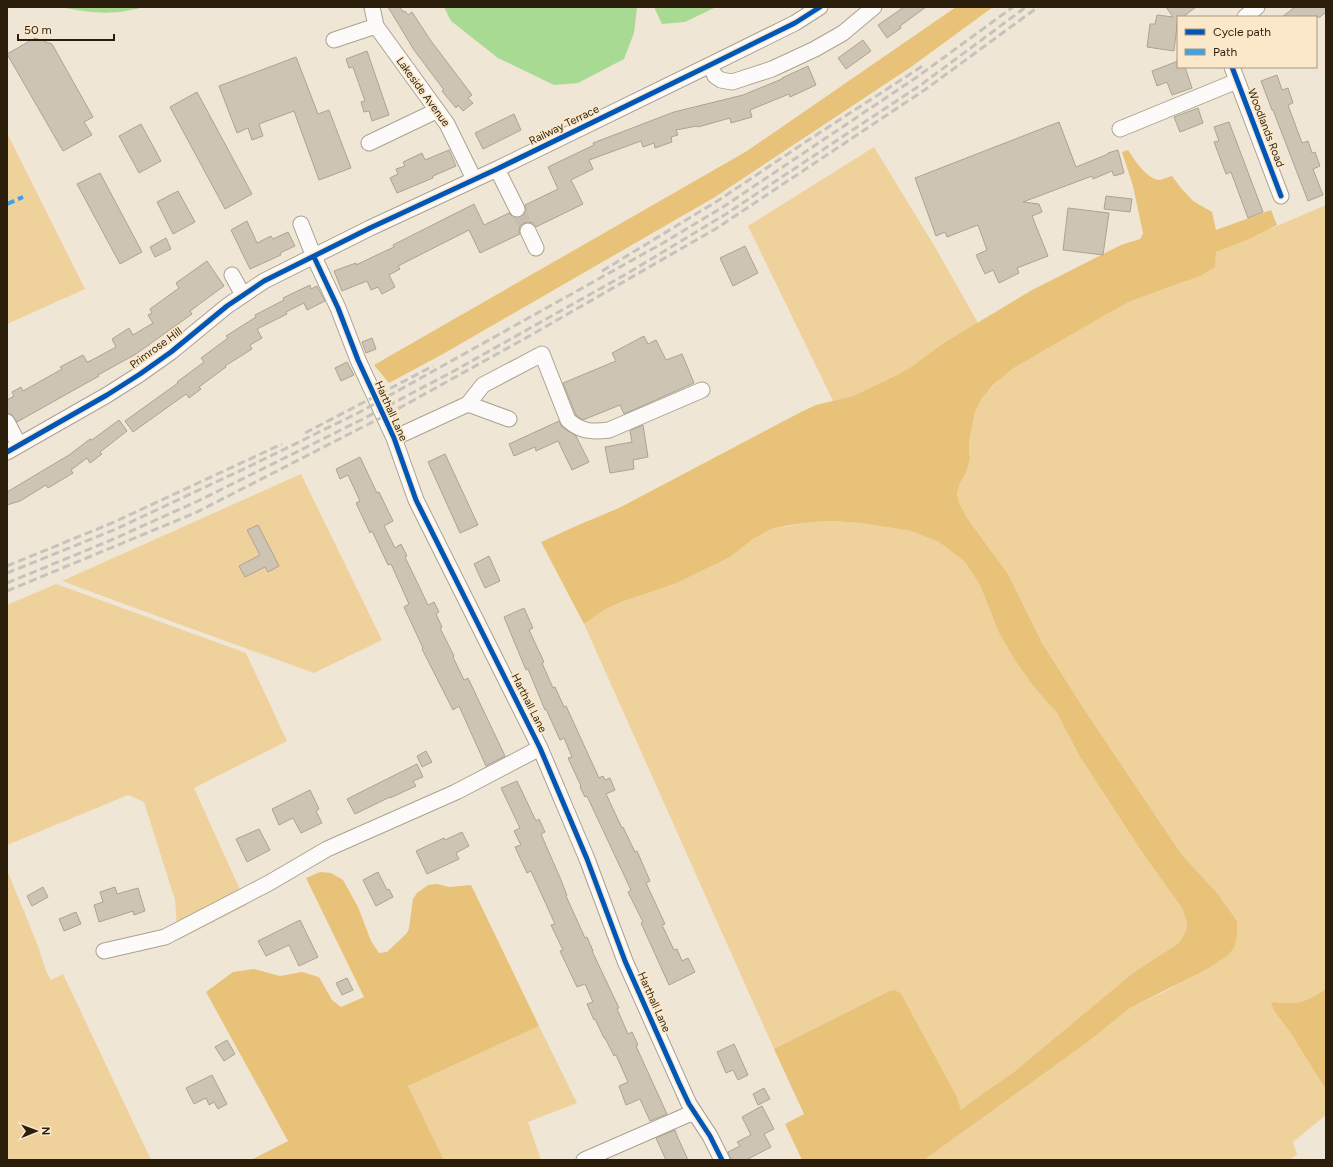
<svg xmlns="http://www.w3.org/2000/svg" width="1333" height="1167" viewBox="0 0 1333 1167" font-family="Figtree,sans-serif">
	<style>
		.green { fill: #efd19c }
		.forest { fill: #e8c278 }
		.water { fill: #a9da94 }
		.building { fill: #cec4b3; stroke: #ada392 }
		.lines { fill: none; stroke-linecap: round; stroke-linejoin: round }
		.minor-tunnel { stroke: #c9bead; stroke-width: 15; stroke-dasharray: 15 8; stroke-linecap: butt }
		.minor-casing { stroke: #aba191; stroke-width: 17 }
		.minor { stroke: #fdfbf9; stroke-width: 15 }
		.rail { stroke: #c6c3be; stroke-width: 3; stroke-dasharray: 8 4; stroke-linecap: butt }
		.quiet { stroke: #3ea2e9; stroke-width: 4; stroke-dasharray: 8 4; stroke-linecap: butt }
		.cycleway-casing { stroke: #fbe8cb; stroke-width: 8 }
		.cycleway { stroke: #0057b8; stroke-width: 5 }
		.labels { text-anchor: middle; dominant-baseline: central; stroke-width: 3.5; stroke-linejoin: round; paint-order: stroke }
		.street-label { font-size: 11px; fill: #2b1f0b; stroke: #fbe8cb }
	</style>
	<rect width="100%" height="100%" fill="#f0e6d6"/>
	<path class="green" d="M7,133L85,289L7,324Z
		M874,147L935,247L978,323L942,344L911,367L897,375L853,396L833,401L748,226Z
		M1326,205V989C1303,1004 1299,1004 1272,1002L1274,1011L1290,1032L1326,1090V1115L1293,1142L1297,1155L1289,1160H924L1089,1041L1130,1008L1166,991L1227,956L1237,921L1218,894L1182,855L1086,712L1042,643L1008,574L967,518L959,502L957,494L959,486L967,470L970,458L969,450V442L975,412L982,398L1003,375L1012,369L1107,314L1131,301L1187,281L1216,252Z
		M301,474L382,640L314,673L184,626L62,581Z
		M830,521L862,523L911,531L939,542L965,562L980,585L999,633L1016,662L1034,687L1057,713L1080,757L1144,855L1182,908L1187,923L1186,932L1179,943L1132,974L1014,1072L985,1092L961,1111L957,1097L889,991L774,1049L584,624L604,610L621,602L677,583L730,557L753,539L771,529L813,522Z
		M56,584L246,653L287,741L194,788L247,905L178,940L175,900L144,802L128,795L7,845V605Z
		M7,870L38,946L46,971L51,980L63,974L151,1160H7Z
		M539,1026L577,1103L528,1122L541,1160H444L408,1086Z"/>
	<path class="forest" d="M956,7H993L911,67L715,197L443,354L389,383L374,365L747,151Z
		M1128,150C1134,159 1147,180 1160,180C1164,179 1168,177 1172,176L1181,188L1193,201L1212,212L1216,230L1271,210L1277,225L1249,239L1216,252L1215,267L1200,276L1131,301L1107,314L1012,369L995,383L982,398L975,412L969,442V450L970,458L967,470L959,486L957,494L959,502L967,518L1008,574L1042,643L1086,712L1182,855L1218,894L1237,921V936L1234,948L1227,956L1207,969L1130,1008L1089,1041L924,1160H802L785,1124L804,1114L774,1049L889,991L895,990L901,994L957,1097L961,1110L985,1092L1014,1072L1133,973L1179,943L1186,931L1187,923L1182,908L1144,855L1080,757L1057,713L1034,687L1016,662L999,633L980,585L965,562L939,542L911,531L862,523L830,521L813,522L790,525L771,529L753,539L730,557L677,583L621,602L604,610L584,624L541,542L576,526L619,508L801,412L816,405L853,396L897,375L911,367L942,344L1032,290L1121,245L1140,239L1142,236L1143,233L1133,186L1122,152Z
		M320,872L331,873L343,880L358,907L371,941L379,953L387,952L407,933L409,928L413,899L417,893L428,885L437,884L449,887L471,885L539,1026L408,1086L444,1160H251L288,1141L206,992L233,972L254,969L280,976L302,972L319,977L332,1000L341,1007L364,997L306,878Z
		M1326,989V1090L1290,1032L1274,1011L1271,1002C1299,1004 1303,1004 1326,989Z"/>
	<path class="water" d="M60,7H144C112,16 92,13 60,7Z
		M444,7H637L634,33L624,59L578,83L554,85L498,58L451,21Z
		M654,7H716L685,22L662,24Z"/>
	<path class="building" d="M388,7H400L403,12L405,11L408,15L412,12L431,41L472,95L468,98L473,103L463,111L458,105L456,108L442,91L444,90L414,50Z
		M904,7H926L900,26L901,28L887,38L878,25Z
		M1166,7H1196L1183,17H1178L1174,51L1147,47L1150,24H1155L1157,15L1173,17Z
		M1295,7H1326V12L1320,17H1282Z
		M35,38L52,44L93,117L84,122L92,135L63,151L7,54Z
		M863,40L871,51L846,69L838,58Z
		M367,51L389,115L372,121L369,111L364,112L361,102L365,101L353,67L349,68L346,59Z
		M296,57L318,114L329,110L351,168L319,180L294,111L259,124L263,136L252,140L248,128L237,133L219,86Z
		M1178,61V67H1185L1192,88L1172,95L1167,82L1157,86L1152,71Z
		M808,66L816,85L790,97L789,94L750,110L752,117L731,123L730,118L698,127L697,126L676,130L678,135L671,137L672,142L655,148L654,143L643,147L641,141L589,160L593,169L571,180L583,204L536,227L533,223L529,222L524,223L520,226L519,230L520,234L480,253L469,230L398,266L400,269L389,275L395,287L382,294L378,287L371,290L367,281L342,291L334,271L356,263V265L379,254L394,247L393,245L474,204L484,225L509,213L512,216L516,218L521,217L525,214L526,210L525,205L558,189L548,167L594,145L593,143L674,112L743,95L782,79V78Z
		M1277,75L1282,90L1288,88L1293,103L1288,105L1302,143L1308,141L1312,153L1315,152L1320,166L1313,169L1323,195L1308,201L1273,110H1272L1261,81Z
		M197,92L252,194L225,209L170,107Z
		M1198,108L1203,123L1180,132L1174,117Z
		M514,114L521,130L483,149L475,133Z
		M1059,122L1076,167L1108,154V153L1118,150L1124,173L1114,176L1112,171L1093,179L1092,176L1023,202L1039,204L1042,212L1032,216L1048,256L1017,268L1019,273L999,283L993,270L985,274L976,255L987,250L978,225L947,237L945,232L936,236L915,178Z
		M1229,122L1263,212L1248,218L1231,172L1226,174L1214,142L1219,141L1214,127Z
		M141,124L161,161L139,173L119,136Z
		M449,150L456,166L433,176V178L397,193L390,178L398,174L396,169L405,166L403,162L422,153L425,160Z
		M100,173L142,252L120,264L77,184Z
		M178,191L195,222L173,234L157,202Z
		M1106,196L1132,199L1130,212L1104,209Z
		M1068,208L1109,213L1103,255L1063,250Z
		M247,221L257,243L271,236L273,239L288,232L295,246L280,253L281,255L250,269L231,230Z
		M166,238L171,249L155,257L150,247Z
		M745,246L758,273L733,286L720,258Z
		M207,261L224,286L190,311L192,314L136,354L98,375L99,376L17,422L12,415L8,413L7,411V400L14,396L12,392L21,387L23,391L62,369L60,367L83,355L87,362L90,361L116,347L112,339L129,328L133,335L153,323L148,315L152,313L150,309L179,288L176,283Z
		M310,285L311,289L317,286L325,301L307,310L304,303L286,312L287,314L257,329L262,338L250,345L252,349L225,366L226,367L199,387L201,389L189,398L186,394L133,432L125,421L178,383L177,382L204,362L201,358L228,338L226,336L256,317L255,315L284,300L283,298Z
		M644,336L648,344L656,340L666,360L682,354L694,383L624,414L620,405L583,420L576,415L563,383L616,361L612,353Z
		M372,338L376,349L366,353L362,342Z
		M347,362L354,375L341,381L335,368Z
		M119,420L127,431L100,452L102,454L90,463L87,458L71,470L73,473L48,488L46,485L20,501L7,505V492L69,455L90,439L92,440Z
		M559,421L562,427L576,436L589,462L572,470L558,441L536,451L535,447L514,456L509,444Z
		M643,425L648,457L633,460L634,469L610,473L605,447L632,442L630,431Z
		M445,454L478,525L460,533L428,462Z
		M360,457L377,493L379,492L393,521L384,526L395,548L401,544L407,556L405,557L428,605L434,602L439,612L436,614L442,627L440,628L454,656L453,657L464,680L468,678L505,756L486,766L459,706L453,710L422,649L423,648L404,607L409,604L391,564L388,565L372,531L370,533L356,503L360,501L348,475L340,479L336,469Z
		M258,525L279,566L268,572L265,567L245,577L239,566L260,555L247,530Z
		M489,556L500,581L485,588L474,564Z
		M524,608L533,628L529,630L544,662L542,663L553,688L555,687L564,707L566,706L599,778L603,776L605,780L610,778L615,790L606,794L622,828L623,827L635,852L637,851L650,881L646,883L665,924L662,925L674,950L677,949L682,961L688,958L695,972L669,985L641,923L643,922L628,892L631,890L587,796L585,797L580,787L581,786L568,758L572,757L564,738L560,740L546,709L545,710L528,669L526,670L504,617Z
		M426,751L432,762L422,767L417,756Z
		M417,764L423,777L413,781L416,786L390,798V797L355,814L347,799Z
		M517,781L536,821L539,819L545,832L541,834L561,880L567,896H566L585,938L587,937L593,951H592L619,1008L617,1009L628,1034L632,1032L638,1045L636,1046L667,1114L650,1121L640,1099L626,1105L619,1086L628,1082L616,1055L614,1056L605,1038H604L595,1019L594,1020L587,1004L593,1002L585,984L577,987L560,951L563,950L551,925L555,924L531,871L527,873L515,847L521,845L514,831L520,828L501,788Z
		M310,790L319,809L316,811L322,823L301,833L293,818L279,825L272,809Z
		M259,829L270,850L247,862L236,839Z
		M462,832L469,846L456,853L459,859L427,874L416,851L444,838L445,840Z
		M378,872L387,890L389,889L393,897L376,906L363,880Z
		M43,887L48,897L32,906L27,896Z
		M115,887L117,894L138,888L145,911L134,915L133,911L99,922L94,905L103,902L100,892Z
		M76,912L81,924L64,931L59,919Z
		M300,920L318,957L299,966L289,945L266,956L258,941Z
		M347,978L353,990L342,995L336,983Z
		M227,1040L235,1054L224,1061L215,1047Z
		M734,1044L748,1075L738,1080L733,1070L726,1073L717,1052Z
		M212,1075L227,1104L218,1109L214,1102L209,1105L206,1098L194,1104L186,1088Z
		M764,1088L770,1099L758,1105L753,1094Z
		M762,1106L774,1129L764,1134L771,1147L746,1160H731L728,1152L740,1146L737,1142L751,1135L742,1117Z
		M675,1130L678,1138L688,1160H666L656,1138Z"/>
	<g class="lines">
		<path class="minor-tunnel" d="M517,209L528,231"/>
		<g class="minor-casing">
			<path id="minor" d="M372,7L376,26L447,124L474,179
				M1245,17L1257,7
				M334,40L376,26
				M710,65L715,76L721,80L732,82L772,69L815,49L843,33L874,7
				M1232,67L1281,196
				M1120,129L1237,81
				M369,143L436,111
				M497,169L517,209
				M301,224L314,257L338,308L358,360L394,438L416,500L540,748L587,859L625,961L689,1104L710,1136L722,1160
				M528,231L536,248
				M232,275L243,295
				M468,404L483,385L542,354L568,420C581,432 592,432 609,430L702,390
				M7,422L19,445
				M394,438L468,404L509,419
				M7,452L107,395L140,374L171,352L227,306L264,281L370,228L497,169L710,65L795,23L820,7
				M104,951L165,937L269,883L327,849L456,792L540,748
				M584,1160L694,1112"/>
		</g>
		<use href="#minor" class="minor"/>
		<path class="rail" d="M602,271L719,200L810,139L924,65
			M305,433L433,366
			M7,566L112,523L282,444
			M7,573L116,529L250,466L358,413L663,243L723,207L917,77L1013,7
			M7,583L109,541L198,501L361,420L452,372L628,273L726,214L922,84L1026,7
			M7,591L195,513L394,411L533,334L717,228L926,89L1038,7"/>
		<path class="quiet" d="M7,204L23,197"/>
		<g class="cycleway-casing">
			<path id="cycleway" d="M1232,67L1281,196
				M314,257L338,308L358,360L394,438L416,500L540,748L587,859L625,961L679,1083L689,1104L710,1136L722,1160
				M7,452L107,395L140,374L171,352L227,306L264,281L370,228L497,169L710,65L795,23L820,7"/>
		</g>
		<use href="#cycleway" class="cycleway"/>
	</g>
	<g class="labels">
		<g class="street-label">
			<text transform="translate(423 92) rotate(54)">Lakeside Avenue</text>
			<text transform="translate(564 125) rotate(-26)">Railway Terrace</text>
			<text transform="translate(1266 128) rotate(69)">Woodlands Road</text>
			<text transform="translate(156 348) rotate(-36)">Primrose Hill</text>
			<text transform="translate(391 411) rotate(66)">Harthall Lane</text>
			<text transform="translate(529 703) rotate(63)">Harthall Lane</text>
			<text transform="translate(654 1002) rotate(66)">Harthall Lane</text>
		</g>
	</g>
	<rect width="1333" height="1167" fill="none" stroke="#2b1f0b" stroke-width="16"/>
	<rect x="1177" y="16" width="140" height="52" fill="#fbe8cb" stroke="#a8987e"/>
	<rect x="1185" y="29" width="20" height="6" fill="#0057b8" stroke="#a8987e"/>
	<text x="1213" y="36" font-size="12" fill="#2b1f0b">Cycle path</text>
	<rect x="1185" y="49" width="20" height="6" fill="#3ea2e9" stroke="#a8987e"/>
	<text x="1213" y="56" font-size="12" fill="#2b1f0b">Path</text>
	<g transform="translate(36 1131) rotate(89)" stroke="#fbe8cb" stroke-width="3" paint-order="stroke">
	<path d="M0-3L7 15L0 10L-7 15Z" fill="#2b1f0b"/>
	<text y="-6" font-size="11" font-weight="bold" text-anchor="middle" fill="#2b1f0b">N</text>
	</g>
	<path d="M18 34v6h96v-6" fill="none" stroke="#2b1f0b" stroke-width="2"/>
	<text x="24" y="34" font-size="12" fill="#2b1f0b" stroke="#fbe8cb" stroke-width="3" paint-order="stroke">50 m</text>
</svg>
